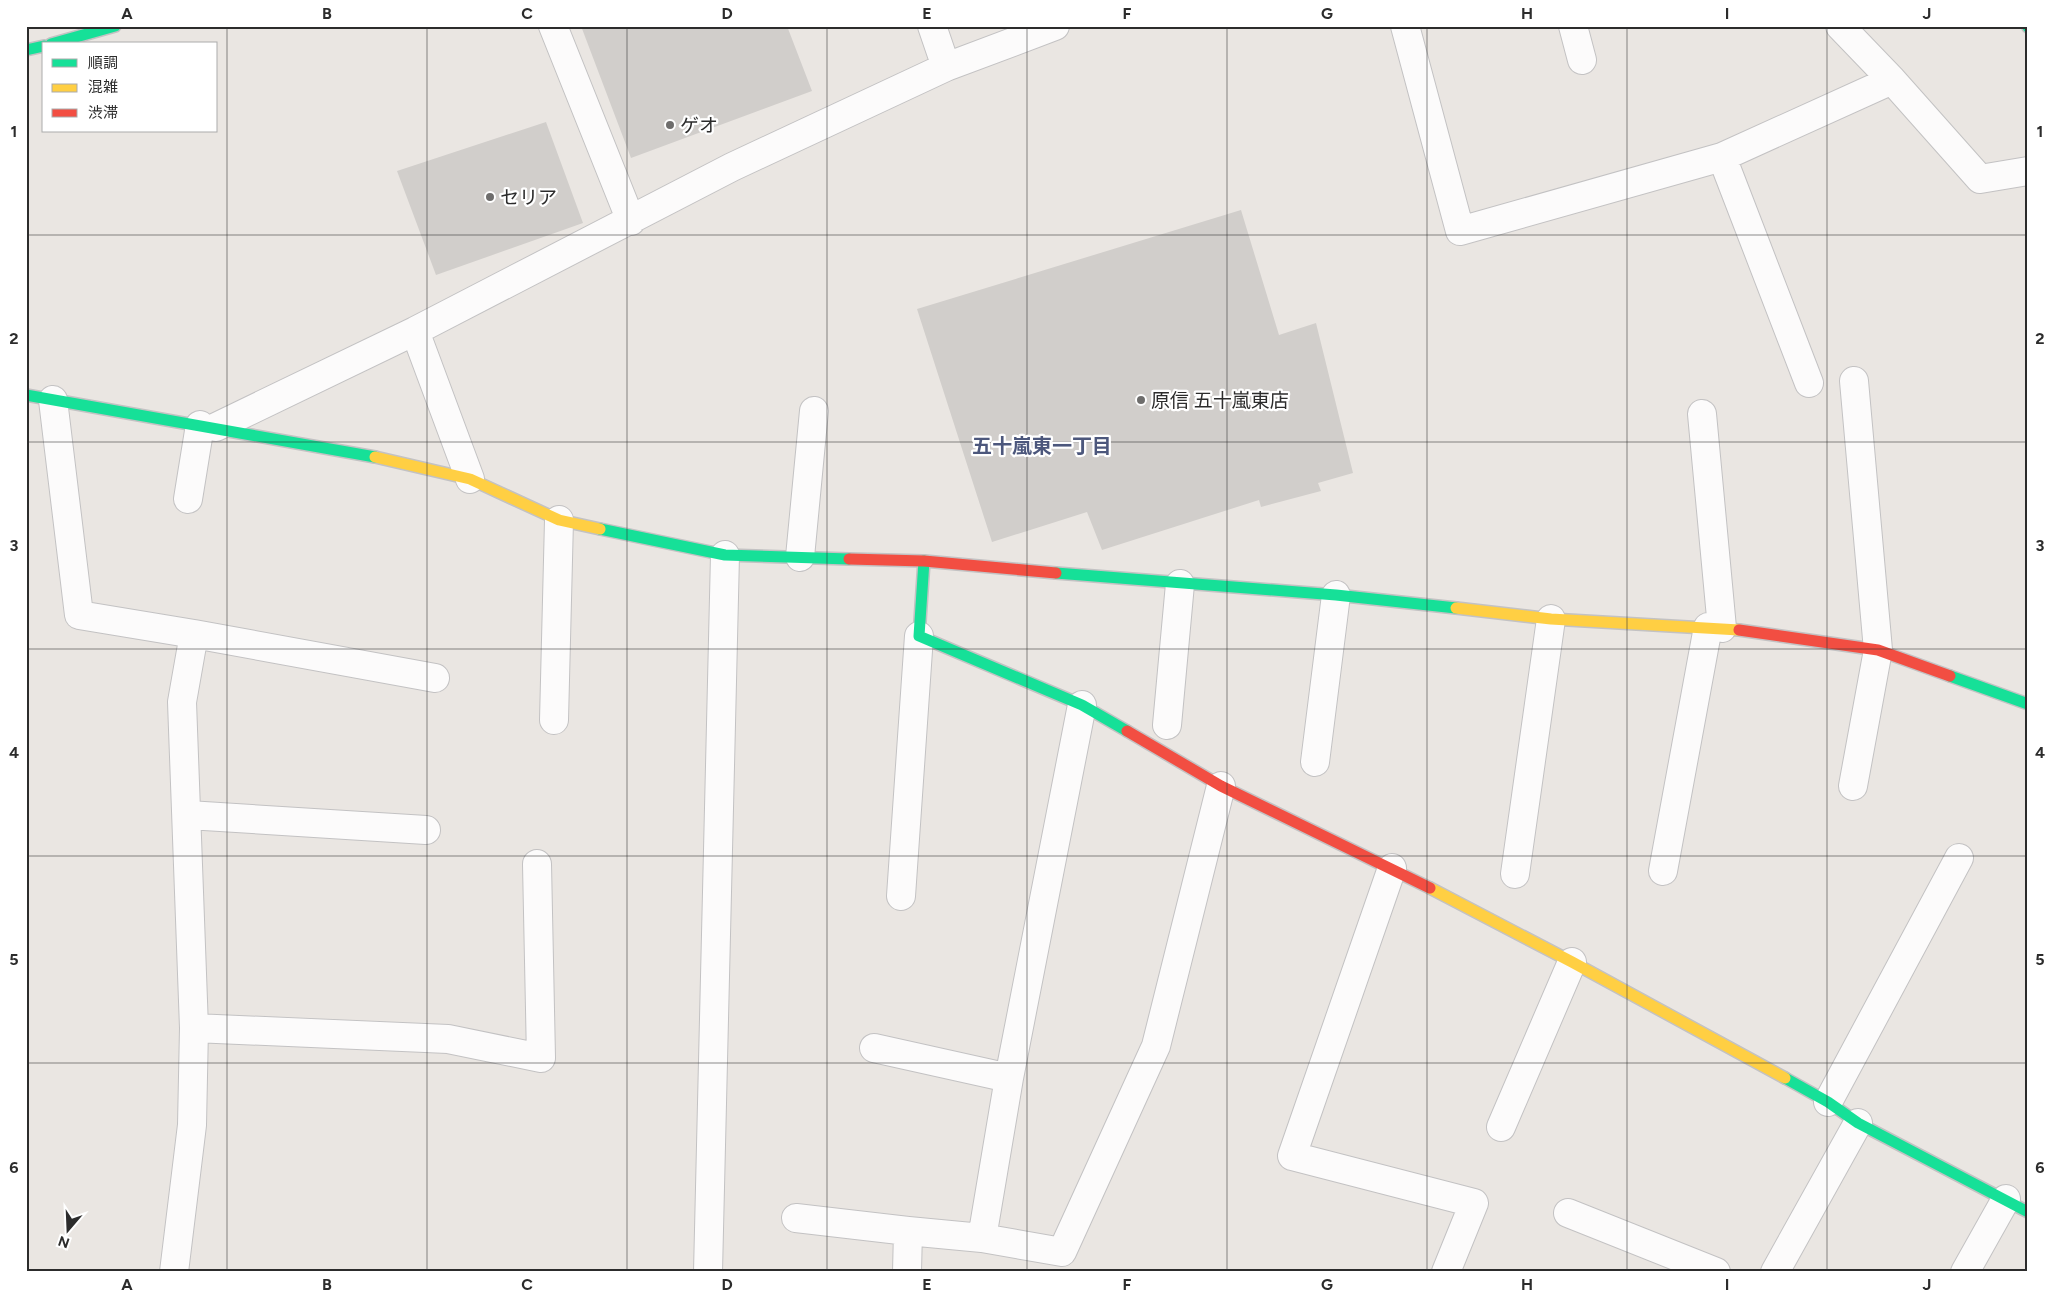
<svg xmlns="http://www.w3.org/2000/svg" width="2054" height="1298" viewBox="0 0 2054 1298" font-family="Figtree,'Noto Sans JP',sans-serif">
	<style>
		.building { fill: #d1cecb }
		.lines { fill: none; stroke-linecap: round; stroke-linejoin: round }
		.street-casing { stroke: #c3c2c3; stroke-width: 30 }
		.fast-casing { stroke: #c3c2c3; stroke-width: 14 }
		.slow-casing { stroke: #c3c2c3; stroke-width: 14 }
		.jam-casing { stroke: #c3c2c3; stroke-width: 14 }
		.street { stroke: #fcfbfb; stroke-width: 28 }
		.fast { stroke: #16e098; stroke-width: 11 }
		.slow { stroke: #ffcf43; stroke-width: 11 }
		.jam { stroke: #f24e42; stroke-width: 11 }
		.grid { fill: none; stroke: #2c2c2c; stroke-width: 1; stroke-opacity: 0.55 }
		.poi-dot { fill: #6e6d6c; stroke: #fff; stroke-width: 2 }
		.labels { text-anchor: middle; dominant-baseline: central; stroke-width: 4.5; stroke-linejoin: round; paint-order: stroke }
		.poi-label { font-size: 19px; fill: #2c2c2c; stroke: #fff; text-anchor: start }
		.neighbourhood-label { font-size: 20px; font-weight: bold; fill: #4c577c; stroke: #fff }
		.neatline { fill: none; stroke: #2c2c2c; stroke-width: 2 }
		.grid-label { font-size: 16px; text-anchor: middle; font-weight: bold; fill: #2c2c2c }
	</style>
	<rect width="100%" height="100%" fill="#eae6e2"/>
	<path class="building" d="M581,26H787L812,91L631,158Z
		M546,122L583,223L436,275L397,171Z
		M1241,210L1279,335L1316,323L1353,473L1318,483L1321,491L1261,507L1259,500L1102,550L1087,512L992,542L917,309Z"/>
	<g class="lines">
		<g class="street-casing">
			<path id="street" d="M553,26L631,221
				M932,26L946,67
				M1405,26L1460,231L1722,157L1892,80
				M1573,26L1582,60
				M1840,26L1892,80L1980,179L2028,171
				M1722,157L1809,383
				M415,331L470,479
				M53,400L79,615L194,634L182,702L194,1028L192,1125L174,1272
				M1702,414L1722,628
				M216,427L415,331L732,167L946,67L1055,26
				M188,499L200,425
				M800,557L814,411
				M194,634L435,678
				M554,720L559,520
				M1167,725L1180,584
				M1315,762L1336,595
				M1853,786L1878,650L1854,381
				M188,815L426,830
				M1392,868L1292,1156L1474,1203L1446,1272
				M1663,871L1708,627
				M1515,874L1551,619
				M901,896L919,636
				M194,1028L448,1039L541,1058L537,864
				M874,1048L1009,1078
				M1828,1102L1959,858
				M1501,1127L1572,962
				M1568,1213L1716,1272
				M796,1218L908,1231L982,1238L1062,1252L1156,1046L1221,786
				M982,1238L1009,1078L1082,705
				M708,1272L725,555
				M907,1272L908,1231
				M1775,1272L1858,1123
				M1965,1272L2006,1199"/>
		</g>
		<g class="fast-casing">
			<path id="fast" d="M2028,26V27
				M51,44L115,26
				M26,50L44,46
				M26,395L375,457
				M600,529L725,555L849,559
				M924,561L919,636L1082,705L1127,731
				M1056,573L1336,595L1456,608
				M1950,676L2028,704
				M1785,1078L1828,1102L1858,1123L2028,1212"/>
		</g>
		<g class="slow-casing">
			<path id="slow" d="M375,457L470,479L559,520L600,529
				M1456,608L1551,619L1739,630
				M1430,888L1572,962L1785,1078"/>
		</g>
		<g class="jam-casing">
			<path id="jam" d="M849,559L924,561L1056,573
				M1739,630L1878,650L1950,676
				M1127,731L1221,786L1430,888"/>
		</g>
		<use href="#street" class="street"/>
		<use href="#fast" class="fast"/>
		<use href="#slow" class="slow"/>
		<use href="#jam" class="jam"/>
	</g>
	<path class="grid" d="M227,26V1272M427,26V1272M627,26V1272M827,26V1272M1027,26V1272M1227,26V1272M1427,26V1272M1627,26V1272M1827,26V1272M26,235H2028M26,442H2028M26,649H2028M26,856H2028M26,1063H2028"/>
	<g class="poi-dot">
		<circle cx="670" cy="125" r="5"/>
		<circle cx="490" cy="197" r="5"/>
		<circle cx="1141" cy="400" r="5"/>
	</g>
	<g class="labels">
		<g class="poi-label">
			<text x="680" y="125">ゲオ</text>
			<text x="500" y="197">セリア</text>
			<text x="1151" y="400">原信 五十嵐東店</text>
		</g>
		<g class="neighbourhood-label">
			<text x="1042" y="446">五十嵐東一丁目</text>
		</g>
	</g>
	<rect width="2054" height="1298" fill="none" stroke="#ffffff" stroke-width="55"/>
	<rect x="42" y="42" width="175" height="90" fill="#ffffff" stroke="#ababab"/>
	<rect x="52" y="59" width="25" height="8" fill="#16e098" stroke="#ababab"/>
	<text x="88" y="68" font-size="15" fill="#2c2c2c">順調</text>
	<rect x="52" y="84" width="25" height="8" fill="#ffcf43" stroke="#ababab"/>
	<text x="88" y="92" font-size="15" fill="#2c2c2c">混雑</text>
	<rect x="52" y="109" width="25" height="8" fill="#f24e42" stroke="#ababab"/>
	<text x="88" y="118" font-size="15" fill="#2c2c2c">渋滞</text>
	<g transform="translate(68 1230) rotate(199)" stroke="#ffffff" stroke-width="4" paint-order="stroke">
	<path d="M0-4L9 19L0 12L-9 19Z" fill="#2c2c2c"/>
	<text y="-8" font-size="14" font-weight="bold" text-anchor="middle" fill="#2c2c2c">N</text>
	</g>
	<rect x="28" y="28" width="1998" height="1242" class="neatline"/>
	<g class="grid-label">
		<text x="127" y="19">A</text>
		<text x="327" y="19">B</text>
		<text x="527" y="19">C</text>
		<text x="727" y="19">D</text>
		<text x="927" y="19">E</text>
		<text x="1127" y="19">F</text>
		<text x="1327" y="19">G</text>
		<text x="1527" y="19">H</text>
		<text x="1727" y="19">I</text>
		<text x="1927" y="19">J</text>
		<text x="14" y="137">1</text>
		<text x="2040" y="137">1</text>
		<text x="14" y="344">2</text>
		<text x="2040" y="344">2</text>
		<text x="14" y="551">3</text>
		<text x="2040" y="551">3</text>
		<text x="14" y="758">4</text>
		<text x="2040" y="758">4</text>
		<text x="14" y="965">5</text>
		<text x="2040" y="965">5</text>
		<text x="14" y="1173">6</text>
		<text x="2040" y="1173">6</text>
		<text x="127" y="1290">A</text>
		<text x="327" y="1290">B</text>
		<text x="527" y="1290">C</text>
		<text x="727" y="1290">D</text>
		<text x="927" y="1290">E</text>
		<text x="1127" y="1290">F</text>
		<text x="1327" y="1290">G</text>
		<text x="1527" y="1290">H</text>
		<text x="1727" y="1290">I</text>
		<text x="1927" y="1290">J</text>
	</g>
</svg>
